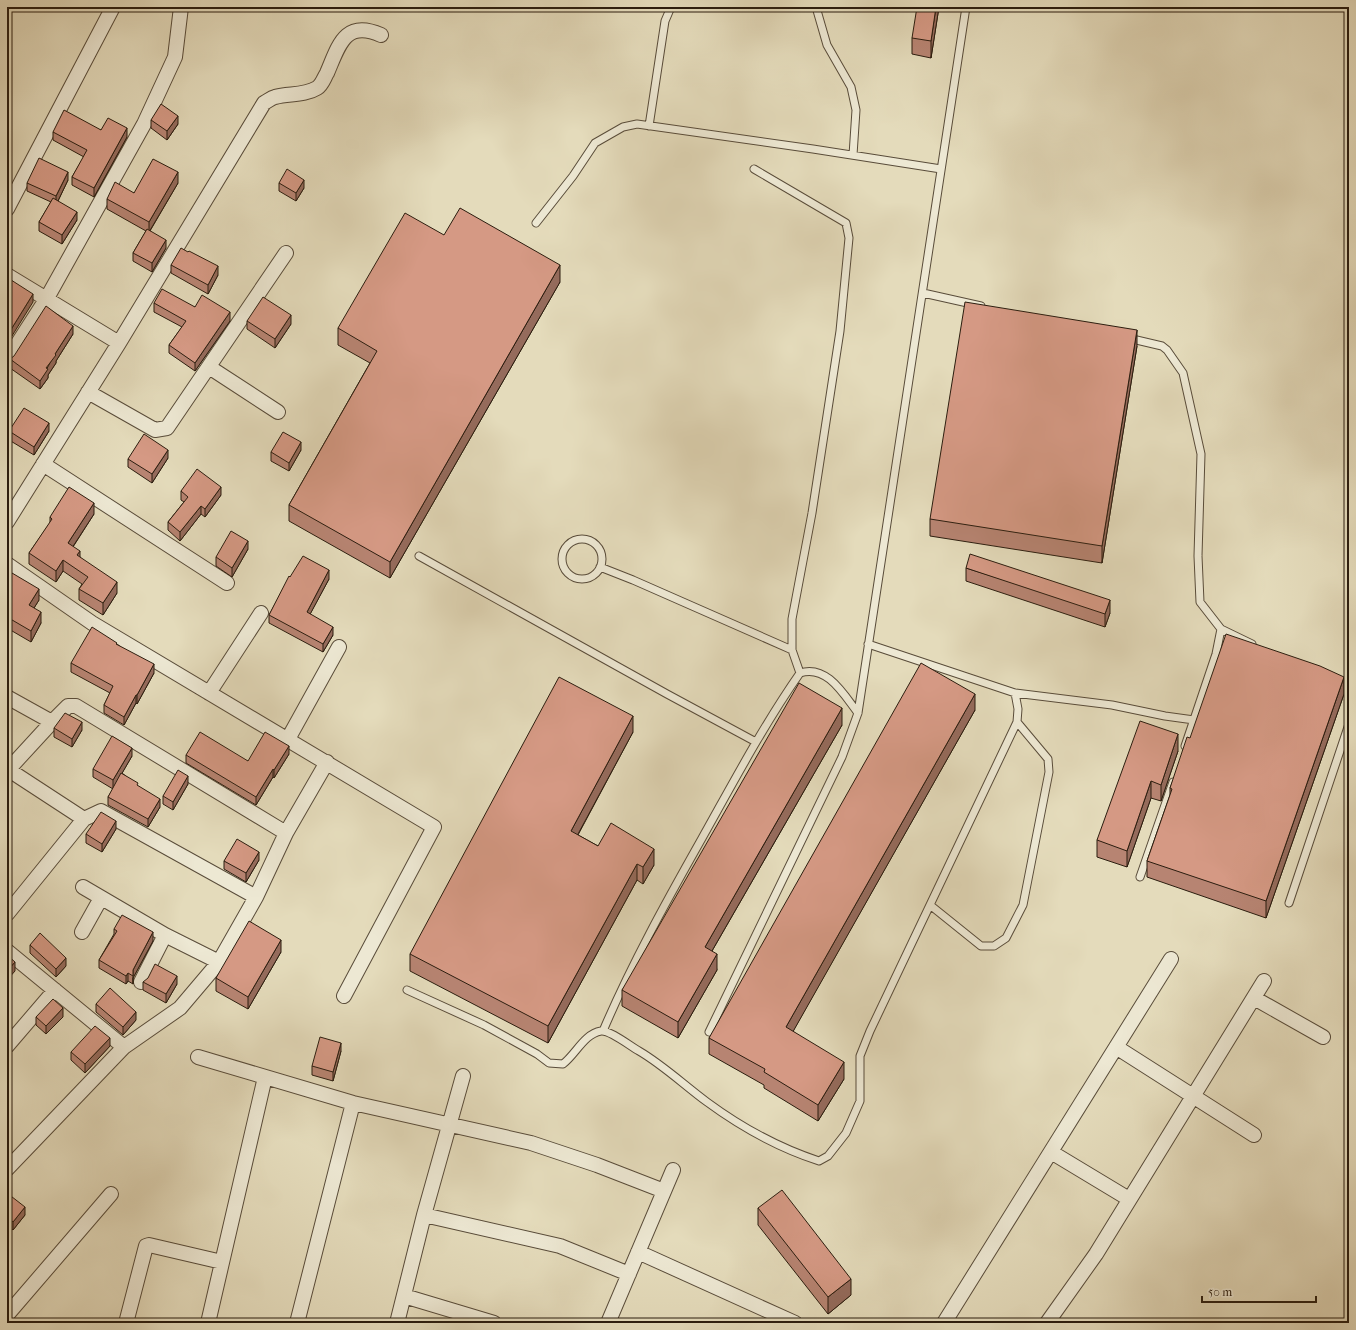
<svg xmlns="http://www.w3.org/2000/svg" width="1356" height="1330" viewBox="0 0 1356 1330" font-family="'IM FELL French Canon',serif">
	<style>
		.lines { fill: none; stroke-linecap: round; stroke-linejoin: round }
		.lane-casing { stroke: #594c3a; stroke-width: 9 }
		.street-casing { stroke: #594c3a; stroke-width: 16 }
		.lane { stroke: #ede8d3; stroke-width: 7 }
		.street { stroke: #ede8d3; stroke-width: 14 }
		.wall { fill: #b78472; stroke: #2b1d0f }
		.shaded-wall { fill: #956b5c; stroke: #2b1d0f }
		.building { fill: #d59984; stroke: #2b1d0f }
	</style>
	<rect width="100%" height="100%" fill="#e4dbbb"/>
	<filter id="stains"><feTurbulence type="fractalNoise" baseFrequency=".005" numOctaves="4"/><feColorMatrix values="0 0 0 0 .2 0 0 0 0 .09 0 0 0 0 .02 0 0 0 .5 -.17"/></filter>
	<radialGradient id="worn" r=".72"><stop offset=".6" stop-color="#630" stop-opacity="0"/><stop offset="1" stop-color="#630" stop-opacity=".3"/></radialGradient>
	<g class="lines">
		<g class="lane-casing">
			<path id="lane" d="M816,7L827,45L851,87L856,110L853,155
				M649,126L665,21L671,7
				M754,169L846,223L849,238L840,331L812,513L792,619V650L800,673
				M536,223L573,176L595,143L623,127L637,124L813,149L941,169
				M923,293L981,306
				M1128,338L1162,346L1167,350L1183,373L1201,454L1198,556L1200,602L1221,629L1216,654L1185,746
				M562 559a20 20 0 1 1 40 0a20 20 0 1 1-40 0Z
				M419,556L667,694L756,742
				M600,567L633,580L792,650
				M1221,629L1252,644
				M868,644L1015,693L1112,705L1165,716L1194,720
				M1335,684L1349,691
				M1140,877L1173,782
				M1289,903L1349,724
				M930,905L981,946H994L1006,938L1023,905L1049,772L1048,759L1017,722
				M407,990L484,1025L537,1054L549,1063L563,1064C576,1054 584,1034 601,1031C610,1030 630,1046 639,1051C663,1065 684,1085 707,1102C741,1127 779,1148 819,1161L828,1156L846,1133L860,1101V1056L870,1031L1017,722L1018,709L1015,693
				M603,1031C631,965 666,902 701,840C733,783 763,726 800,673C827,664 844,695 858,713
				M709,1032L842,757L858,713L966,7"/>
		</g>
		<g class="street-casing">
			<path id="street" d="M7,209L113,7
				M7,275L119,343
				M7,360L47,298L144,124L175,57L181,7
				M209,367L278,412
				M88,392L155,430L167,428L286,253
				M43,464L227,583
				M7,522L119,343L264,103C268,101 271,98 275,97C288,93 304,96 317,88C322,85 324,78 327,73C339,45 345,19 381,35
				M7,564L92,623L434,827L344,996
				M209,693L261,613
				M7,697L52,722L68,706H76L286,833
				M288,739L339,647
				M9,770L84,819
				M7,771L52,722
				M83,887L165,935L219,962
				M7,914L84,819L101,811L256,897
				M82,932L101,898
				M7,951L124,1047
				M141,982L165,935
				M1254,998L1323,1037
				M7,1046L55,990
				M1116,1047L1254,1135
				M198,1057L353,1103L531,1143L597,1165L664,1191
				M1051,1152L1129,1199
				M7,1169L124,1047L180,1008L219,962L256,897L286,833L327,762
				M424,1215L560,1246L629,1274
				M638,1252L795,1323
				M404,1296L494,1323
				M7,1315L111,1194
				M126,1323L146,1246L149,1245L222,1262
				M208,1323L265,1077
				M297,1323L353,1103
				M397,1323L424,1215L463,1076
				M608,1323L673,1170
				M944,1323L1171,959
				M1047,1323L1096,1254L1264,981"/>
		</g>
		<use href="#lane" class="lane"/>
		<use href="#street" class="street"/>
	</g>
	<path class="wall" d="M939,7L931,58L912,54V38Z
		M151,120L178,124L167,140L151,128Z
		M101,130L127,137L94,197L72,185V177L84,157L53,140V132Z
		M68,180L58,201L77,220L62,244L39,231V222L51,202L27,191V183Z
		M178,183L150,231L166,248L152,272L133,261V253L146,231L107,209V199Z
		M279,183L304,188L296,201L279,191Z
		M171,265L218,275L208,294L171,273Z
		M560,282L390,578L289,521V505L370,363L338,345V328Z
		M154,303L195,307L230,321L195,371L169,353V345L182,327L154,312Z
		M247,321L291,324L275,348L247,329Z
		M73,334L56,361V363L48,375V378L40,389L10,368V359Z
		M1137,346L1102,563L930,536V519Z
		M9,431H49L34,455L9,440Z
		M301,450L289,471L271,461V452Z
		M168,458L152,483L128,467V459Z
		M181,491L221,495L205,517L201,514L180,541L168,530V522L184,502L181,500Z
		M94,514L73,547L80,557L117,593L103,615L79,600V589L82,584L63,571L56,582L29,564V553L50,523V517Z
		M248,549L232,577L216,566V557Z
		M966,568L1110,613L1105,627L966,581Z
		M290,577L329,579L310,614L333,635L323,652L269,623V615Z
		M7,582L39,600L34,608L41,623L31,642L7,628Z
		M117,644L154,673L137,704L136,703L124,725L104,713V705L110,693L71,672V663Z
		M1344,694L1266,918L1147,877V861L1170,795V788L1190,738Z
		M975,710L793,1031L844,1079L818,1121L764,1088V1085L709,1054V1038Z
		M842,725L712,951L717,970L678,1038L622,1006V990Z
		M54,728L82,730L72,747L54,737Z
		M633,732L578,835L598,846L654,865L643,884L637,880L548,1043L410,971V954Z
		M1178,751L1161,801L1151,798L1127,867L1097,857V840Z
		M289,754L274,778L273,777L256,805L186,763V755L248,761Z
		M132,756L122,773L138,786L160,807L148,827L108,805V797L113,789L93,777V769Z
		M188,784L173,810L163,804V796Z
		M116,829L102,852L86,843V834Z
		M259,860L246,882L224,869V861Z
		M114,929L153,941L133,978V984L128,981L126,984L99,968V960L114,934Z
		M30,945L66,966L56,977L30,953Z
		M281,952L248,1009L216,991V978Z
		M143,982L177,984L166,1003L143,990Z
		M96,1004L136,1020L123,1035L96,1012Z
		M36,1017H63L46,1034L36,1025Z
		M110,1046L85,1073L71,1060V1052Z
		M341,1051L333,1081L312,1075V1066Z
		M7,1193L25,1215L13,1230L7,1225Z
		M758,1208L851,1295L828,1314L758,1225Z"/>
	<path class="shaded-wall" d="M936,7H939L931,58V41Z
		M178,116V124L167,140V131Z
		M127,128V137L94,197V188Z
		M68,172V180L56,205V196Z
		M178,172V183L149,232V222Z
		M304,180V188L296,201V193Z
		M77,212V220L62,244V235Z
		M166,240V248L152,272V263Z
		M560,265V282L390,578V562Z
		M218,266V275L208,294V285Z
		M33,294V302L7,344V336Z
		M230,312V321L195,371V363Z
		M291,315V324L275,348V339Z
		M73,326V334L56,361V363L48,375V378L40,389V381L55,354Z
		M1137,330V346L1102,563V546Z
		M49,423V431L34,455V447Z
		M301,442V450L289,471V463Z
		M168,450V458L152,483V474Z
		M221,487V495L205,517V509Z
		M94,503V514L68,554V543Z
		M201,506V514L180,541V532Z
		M248,541V549L232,577V568Z
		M80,551V562L77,555Z
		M63,560V571L56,582V571Z
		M329,570V579L307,620V612Z
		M117,582V593L103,615V603Z
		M39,589V600L29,616V605Z
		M1110,600V613L1105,627V614Z
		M41,612V623L31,642V631Z
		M333,627V635L323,652V644Z
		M154,664V673L137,704V695Z
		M1344,677V694L1266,918V901Z
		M975,694V710L786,1044V1027Z
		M136,695V703L124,725V717Z
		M842,708V725L705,963V947Z
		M633,716V732L571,847V831Z
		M82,722V730L72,747V739Z
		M1178,734V751L1161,801V785Z
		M289,746V754L274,778V770Z
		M132,748V756L113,789V780Z
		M273,769V777L256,805V797Z
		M188,776V784L173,810V802Z
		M1151,781V798L1127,867V851Z
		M160,799V807L148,827V819Z
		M116,821V829L102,852V844Z
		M8,828V836L7,838V830Z
		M654,849V865L643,884V867Z
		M259,852V860L246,882V873Z
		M637,864V880L548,1043V1026Z
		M153,932V941L133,978V984V970Z
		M281,940V952L248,1009V997Z
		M717,954V970L678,1038V1022Z
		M66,958V966L56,977V969Z
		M15,962V971L7,980V971Z
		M128,973V981L126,984V976Z
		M177,976V984L166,1003V994Z
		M63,1008V1017L46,1034V1026Z
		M136,1012V1020L123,1035V1027Z
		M110,1038V1046L85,1073V1064Z
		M341,1043V1051L333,1081V1072Z
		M844,1062V1079L818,1121V1105Z
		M25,1207V1215L13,1230V1222Z
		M851,1279V1295L828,1314V1297Z"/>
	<path class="building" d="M917,7H936L931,41L912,38Z
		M161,104L178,116L167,131L151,120Z
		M64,110L101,130L108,118L127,128L94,188L72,177L87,150L53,132Z
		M39,158L68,172L56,196L27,183Z
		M153,159L178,172L149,222L107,199L115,182L134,193Z
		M287,169L304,180L296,193L279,183Z
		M53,198L77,212L62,235L39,222Z
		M460,208L560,265L390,562L289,505L377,351L338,328L405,213L444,235Z
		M147,229L166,240L152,263L133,253Z
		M181,248L188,252L189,251L218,266L208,285L171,265Z
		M8,278L33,294L7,336V280Z
		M162,289L195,307L202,295L230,312L195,363L169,345L186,321L154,303Z
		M263,297L291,315L275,339L247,321Z
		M965,302L1137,330L1102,546L930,519Z
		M46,306L73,326L55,354L56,355L46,368L48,369L40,381L10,359L14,356Z
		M24,408L49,423L34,447L9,431Z
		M283,432L301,442L289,463L271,452Z
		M144,434L168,450L152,474L128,459Z
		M197,469L221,487L205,509L201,506L180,532L168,522L188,497L181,491Z
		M69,487L94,503L68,543L80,551L77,555L117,582L103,603L79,589L88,577L63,560L56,571L29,553L52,519L50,517Z
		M231,531L248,541L232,568L216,557Z
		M970,554L1110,600L1105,614L966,568Z
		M303,556L329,570L307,612L333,627L323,644L269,615L289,576L290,577Z
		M12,573L39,589L29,605L41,612L31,631L7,617V582Z
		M92,627L117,643L116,644L154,664L137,695H136L124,717L104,705L113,686L71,663Z
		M1226,634L1320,666L1344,677L1266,901L1147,861L1172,789L1170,788L1187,737L1190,738Z
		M921,663L975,694L786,1027L844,1062L818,1105L764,1072L765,1069L709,1038Z
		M559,677L633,716L571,831L598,846L611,823L654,849L643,867L637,864L548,1026L410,954Z
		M799,683L842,708L705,947L717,954L678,1022L622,990Z
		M65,713L82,722L72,739L54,728Z
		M1140,721L1178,734L1161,785L1151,781L1127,851L1097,840Z
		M200,732L248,761L265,732L289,746L274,770L273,769L256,797L186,755Z
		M112,736L132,748L113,780L93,769Z
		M178,770L188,776L173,802L163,796Z
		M121,773L138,783L137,785L160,799L148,819L108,797Z
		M101,812L116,821L102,844L86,834Z
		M237,839L259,852L246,873L224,861Z
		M122,915L153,932L133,970V976L128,973L126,976L99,960L117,931L114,929Z
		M249,921L281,940L248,997L216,978Z
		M40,933L66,958L56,969L30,945Z
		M7,955L15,962L7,971Z
		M155,964L177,976L166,994L143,982L148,978Z
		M110,988L136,1012L123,1027L96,1004Z
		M53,999L63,1008L46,1026L36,1017Z
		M95,1026L110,1038L85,1064L71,1052Z
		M320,1037L341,1043L333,1072L312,1066Z
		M782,1190L851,1279L828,1297L758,1208Z
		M7,1193L25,1207L13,1222L7,1217Z"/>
	<rect width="1356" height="1330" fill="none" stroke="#e4dbbb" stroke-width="24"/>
	<rect x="8" y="8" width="1340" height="1314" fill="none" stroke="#2b1d0f" stroke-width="2"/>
	<rect x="12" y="12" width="1332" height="1306" fill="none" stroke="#2b1d0f"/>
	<path d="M1202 1296v6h114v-6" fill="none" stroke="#2b1d0f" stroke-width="2"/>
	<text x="1208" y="1296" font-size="12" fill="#2b1d0f" stroke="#ede8d3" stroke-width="3" paint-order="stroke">50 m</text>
	<rect width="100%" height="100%" filter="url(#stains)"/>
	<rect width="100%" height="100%" fill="url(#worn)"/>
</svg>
